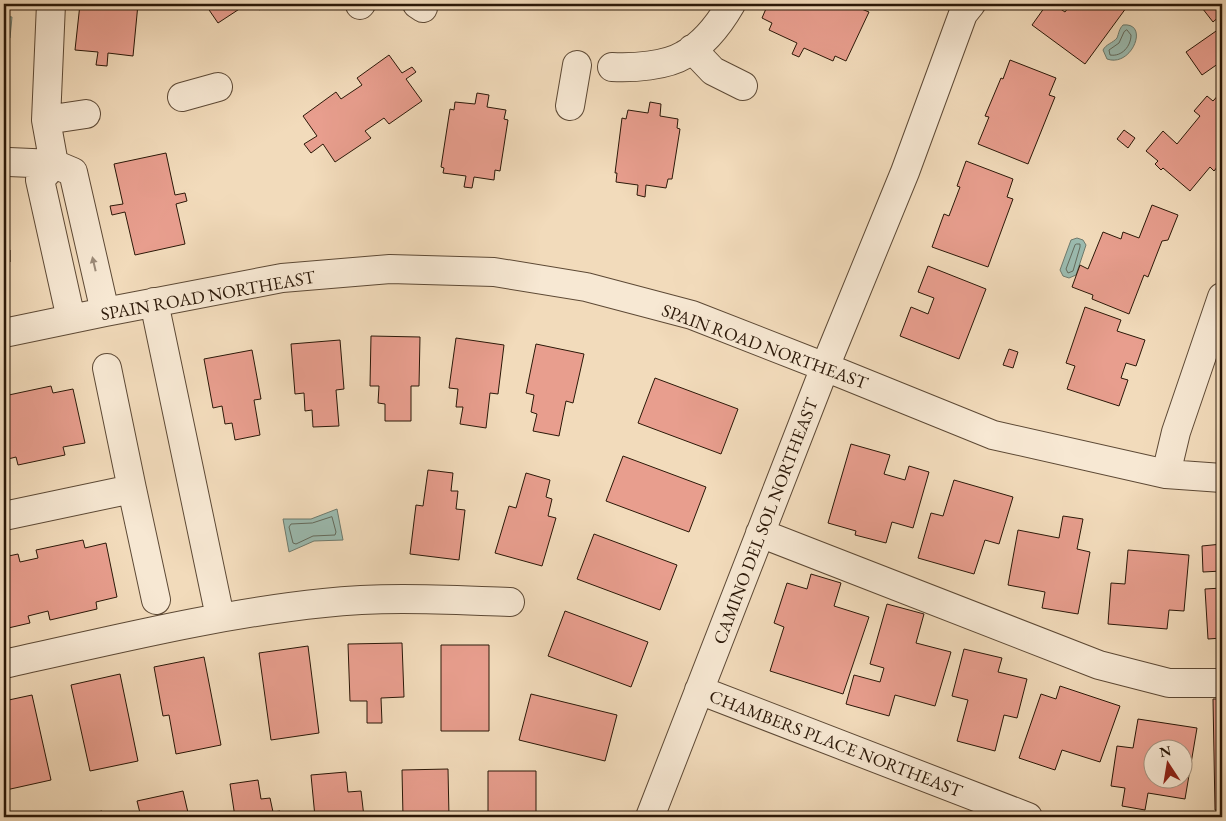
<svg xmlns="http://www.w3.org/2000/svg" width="1226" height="821" viewBox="0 0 1226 821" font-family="'EB Garamond',serif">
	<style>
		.water { fill: #9bbbb0; stroke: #6e7a6d }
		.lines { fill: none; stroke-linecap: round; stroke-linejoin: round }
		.shore { stroke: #636a5c; stroke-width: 1 }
		.building { fill: #e89e8e; stroke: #2b1808; fill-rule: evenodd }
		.minor-casing { stroke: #5d4935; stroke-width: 30 }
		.minor { stroke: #f7e8d3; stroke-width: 28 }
		.oneway { fill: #9b8a78 }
		.labels { text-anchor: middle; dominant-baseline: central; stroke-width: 4.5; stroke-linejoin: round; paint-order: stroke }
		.street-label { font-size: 18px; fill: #2b1808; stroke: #f7e8d3 }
	</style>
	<rect width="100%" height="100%" fill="#f2dbbb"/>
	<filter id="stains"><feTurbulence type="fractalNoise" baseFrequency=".004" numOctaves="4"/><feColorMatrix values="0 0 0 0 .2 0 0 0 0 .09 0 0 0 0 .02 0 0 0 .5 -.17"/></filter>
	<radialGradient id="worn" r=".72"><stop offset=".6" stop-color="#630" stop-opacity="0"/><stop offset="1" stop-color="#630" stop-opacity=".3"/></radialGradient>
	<path class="water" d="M4,16L12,17L10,38L4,37Z
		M1123,25C1150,22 1132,68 1107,59L1103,50C1106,44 1113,43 1117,38C1119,33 1119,29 1123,25Z
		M1077,238L1083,240L1086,245L1076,275L1069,278L1063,276L1060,270L1071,240Z
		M337,509L343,540L314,541L289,552L283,519H311Z"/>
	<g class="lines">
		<path class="shore" d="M1127,30L1131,35C1131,46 1122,57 1110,55L1109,50L1119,43L1124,32Z
			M1077,244H1080V247L1073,271L1068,273L1066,269L1075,245Z
			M332,517L336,532L335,535L313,536L296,544L293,543L289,527L291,524L312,523Z"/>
	</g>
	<path class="building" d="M80,4H138L133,56L108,53L107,66L96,65L98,52L75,50Z
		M205,4H247L218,23Z
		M254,4H267L259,10Z
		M768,4H861L859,8L869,12L846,61L835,56L833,61L804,48L799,57L792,54L797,43L769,30L772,23L762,18Z
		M1047,4H1053L1065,12L1071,4H1129L1085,64L1032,25Z
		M1199,4H1222V14L1213,22Z
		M1219,29L1222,34V61L1202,75L1186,52Z
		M389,55L402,73L412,67L416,72L406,79L422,101L389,124L384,118L365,131L371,138L335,162L323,144L311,153L304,144L317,136L303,116L336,92L341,99L362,85L357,78Z
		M1010,60L1056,78L1049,95L1055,97L1028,164L978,144L989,117L985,116L1001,78L1003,79Z
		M1222,91V161L1214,171L1210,167L1190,191L1163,168L1161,170L1155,164L1158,161L1146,151L1163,131L1177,144L1200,116L1194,111L1207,96L1213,101Z
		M477,93L489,95L487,107L506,110L504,119L508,120L500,171L495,170L494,180L474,177L472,188L464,187L466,176L443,173L444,168L441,167L450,109L454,110L455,102L475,104Z
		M650,102L661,104L660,116L678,119L677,128L680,129L672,179H668L666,188L646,185L645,197L637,195L638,185L616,182L617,173H615L622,118L626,119L628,110L648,113Z
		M1124,130L1135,138L1128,148L1117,139Z
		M166,153L175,195L185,193L187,201L176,204L185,244L135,255L125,212L112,215L110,206L123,204L114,164Z
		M966,161L1013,179L1007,197L1013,199L988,267L932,247L944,214L949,216L960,187L957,186Z
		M1152,205L1178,215L1168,240L1162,241L1148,277L1144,275L1129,314L1092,299L1093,295L1072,287L1080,265L1088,269L1103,232L1121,239L1123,232L1139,238Z
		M4,250H10V262H4Z
		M928,266L986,289L959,359L900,336L911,307L928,314L934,298L918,292Z
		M1085,307L1121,320L1117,331L1145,340L1136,366L1126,363L1121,378L1128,380L1119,406L1067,389L1075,366L1066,363Z
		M371,336L420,337L419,386H411V421H385V404L378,403L379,386H370Z
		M456,338L504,345L498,394L490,393L486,428L460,424L463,407H456L458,389L449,388Z
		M340,340L344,389L336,390L339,426L313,427L312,410L305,411L304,393L295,394L291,344Z
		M536,344L584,354L573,403L566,401L559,436L533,431L537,414L531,412L534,395L526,393Z
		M1009,349L1018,352L1013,368L1003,365Z
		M252,350L261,399L254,400L260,435L235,440L232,423L225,424L222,406L213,408L204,359Z
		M655,378L738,409L721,454L638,423Z
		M51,386L53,393L73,389L85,443L63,447L65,455L18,465L16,457L4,460V405L6,404L4,396Z
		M851,444L890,455L884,474L905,480L909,466L929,472L913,528L892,522L886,543L855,535L856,531L828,523Z
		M623,456L706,487L689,532L606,501Z
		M428,470L453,473L451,491H458L456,509L465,510L459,560L410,554L416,505L423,506Z
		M526,473L550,480L546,497L552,499L548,516L556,518L542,566L495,553L509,506L516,508Z
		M954,480L1013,497L999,544L985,540L974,574L918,558L931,513L943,516Z
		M1063,516L1083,519L1077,549L1090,552L1078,614L1042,608L1045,592L1008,585L1018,530L1059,538Z
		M594,534L677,565L660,610L577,579Z
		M83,540L85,548L106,543L117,597L96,602L97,609L50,620L48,611L28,616L30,623L4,629V557L18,554L20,562L38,558L36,550Z
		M1222,544V571L1203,572L1202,546Z
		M1128,550L1189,555L1184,611L1169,610L1167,629L1108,624L1111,583L1125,584Z
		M811,574L841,583L834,606L869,617L843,694L770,671L784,627L774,623L787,583L807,589Z
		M1222,588V638L1208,639L1205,589Z
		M887,604L924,614L916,643L951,652L935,706L895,695L889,716L846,704L854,675L880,682L884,668L870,664Z
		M565,611L648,642L631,687L548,656Z
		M402,643L404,697L381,698L382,723H367V701H350L348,644Z
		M441,645H489V731H441Z
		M308,646L319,733L271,740L259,653Z
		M964,649L1002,658L998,672L1027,679L1017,718L1004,715L995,751L957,741L968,700L952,696Z
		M204,657L221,745L176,754L169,715L163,716L154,667Z
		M120,674L138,761L90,771L71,685Z
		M1060,686L1120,706L1100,762L1062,750L1055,770L1019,758L1041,694L1056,699Z
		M531,694L617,715L605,761L519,740Z
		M32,695L51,780L6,790L4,781V701Z
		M1213,699H1222V810H1215Z
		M1138,719L1197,728L1185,799L1148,793L1145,810L1122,806L1125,788L1111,786L1117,746L1133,748ZM1154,748H1184V778H1154Z
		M448,769L449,817H403L402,770Z
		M488,771H536V817H488Z
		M346,772L348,792L361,791L364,817H315L311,775Z
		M258,780L261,799L270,798L273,812L280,811L281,817H235L230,784Z
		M183,791L189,817H141L137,801Z
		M102,811L103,817H70Z"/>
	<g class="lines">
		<g class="minor-casing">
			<path id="minor" d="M417,4L423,8
				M360,5L361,4
				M692,49L713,71L743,86
				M612,67C633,68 666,66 684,55C704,44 720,23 731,4
				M182,97L218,87
				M570,106L577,65
				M46,120L86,114
				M9,162L54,164L46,120L51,4
				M154,302L220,617
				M71,319L40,180L54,164L73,172L105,312
				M4,333L105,312L282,278L390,269L494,272L586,287L692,315L825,367L993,435L1166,474L1222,478
				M107,368L132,489
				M1166,474L1176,432L1222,297
				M4,516L132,489L156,600
				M760,533L1099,665L1169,683H1222
				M4,664C110,641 216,614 324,603C386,596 448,600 510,602
				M699,690L1028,817
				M650,817L825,367L905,172L963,14L971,4"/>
		</g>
		<use href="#minor" class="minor"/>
	</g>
	<defs><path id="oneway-solid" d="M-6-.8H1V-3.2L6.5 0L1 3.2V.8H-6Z" transform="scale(1.25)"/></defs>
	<use class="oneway" href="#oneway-solid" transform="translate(94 264) rotate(-103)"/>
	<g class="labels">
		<g class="street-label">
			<text transform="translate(208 295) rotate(-10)">SPAIN ROAD NORTHEAST</text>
			<text transform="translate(765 346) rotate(20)">SPAIN ROAD NORTHEAST</text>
			<text transform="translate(765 521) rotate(-69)">CAMINO DEL SOL NORTHEAST</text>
			<text transform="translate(836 743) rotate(21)">CHAMBERS PLACE NORTHEAST</text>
		</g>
	</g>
	<rect width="1226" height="821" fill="none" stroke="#f2dbbb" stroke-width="20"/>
	<rect x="5" y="5" width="1216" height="811" fill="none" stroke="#2b1808" stroke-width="2.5"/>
	<rect x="10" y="10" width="1206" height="801" fill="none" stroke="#2b1808"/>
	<g transform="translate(1168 764) rotate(348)"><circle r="24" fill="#f7e8d3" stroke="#a59582"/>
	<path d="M0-4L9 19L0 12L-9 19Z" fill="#8f2418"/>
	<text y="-8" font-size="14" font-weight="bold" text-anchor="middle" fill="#2b1808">N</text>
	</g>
	<rect width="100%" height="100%" filter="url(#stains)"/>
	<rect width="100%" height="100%" fill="url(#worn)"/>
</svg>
